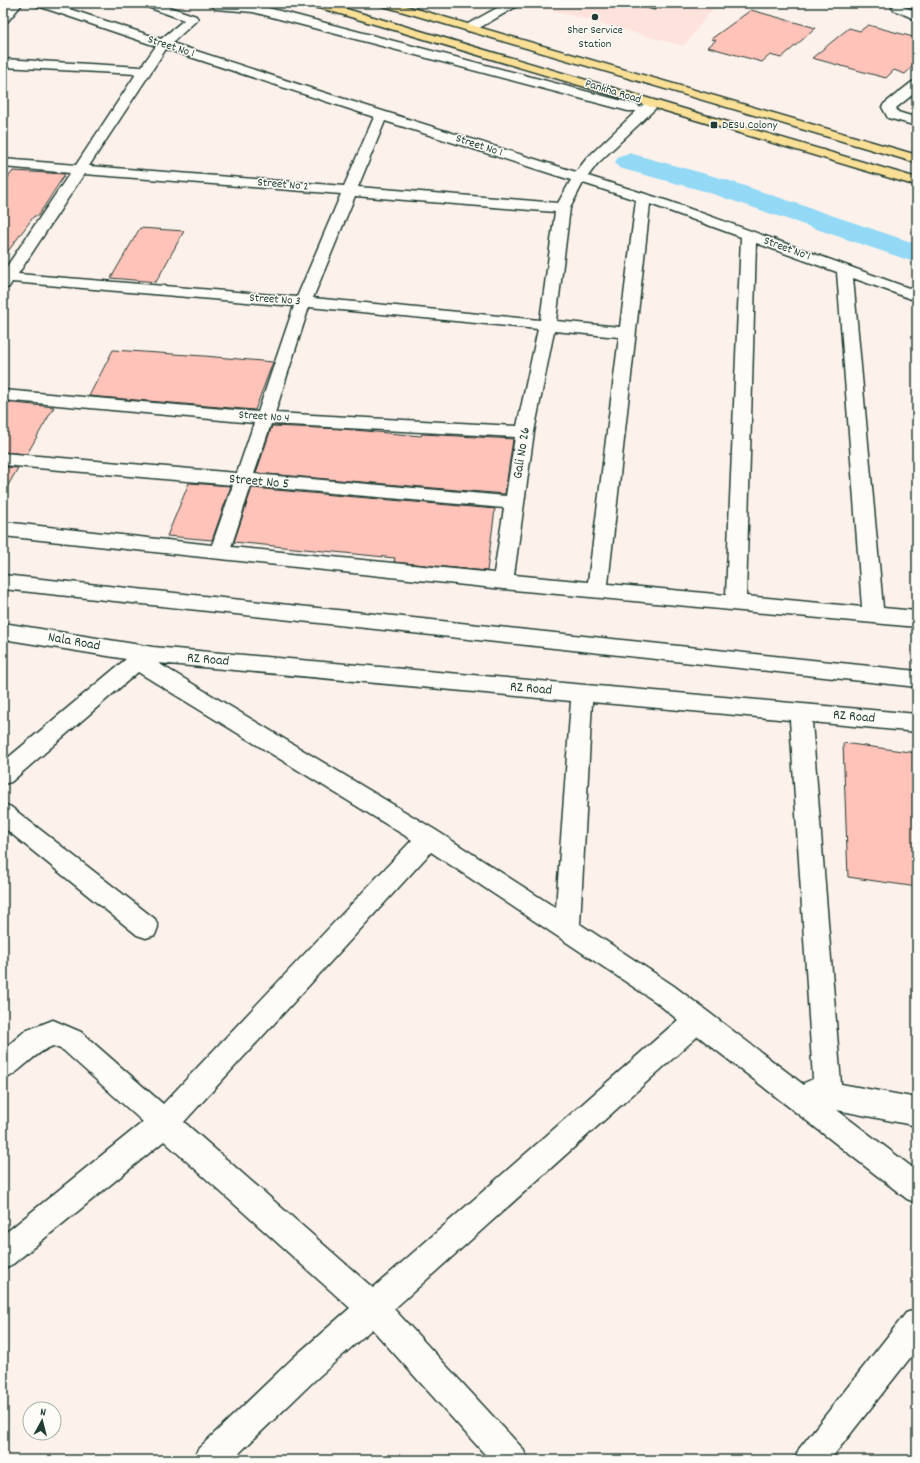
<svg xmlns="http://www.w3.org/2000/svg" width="920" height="1463" viewBox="0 0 920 1463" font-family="Dekko,sans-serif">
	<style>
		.built { fill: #fee3dc }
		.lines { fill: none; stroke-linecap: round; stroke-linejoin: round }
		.canal { fill: #93d9f5; fill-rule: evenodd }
		.building { fill: #ffc3b9; stroke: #1f3d34 }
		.service-casing { stroke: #1f3d34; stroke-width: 3 }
		.pedestrian-casing { stroke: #1f3d34; stroke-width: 3 }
		.minor-casing { stroke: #1f3d34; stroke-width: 3 }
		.tertiary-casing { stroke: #1f3d34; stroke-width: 3 }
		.primary-casing { stroke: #1f3d34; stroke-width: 3 }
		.service { fill: #fdfcf7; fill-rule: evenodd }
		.pedestrian { fill: #fdfcf7; fill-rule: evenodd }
		.minor { fill: #fdfcf7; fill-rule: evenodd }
		.tertiary { fill: #fdfcf7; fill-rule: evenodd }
		.primary { fill: #fadf96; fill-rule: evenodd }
		.poi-dot { fill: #1f3d34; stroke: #fdfcf7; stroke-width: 1.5 }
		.labels { text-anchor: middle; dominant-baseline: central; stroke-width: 3; stroke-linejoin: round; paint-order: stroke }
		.far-poi-label { font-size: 12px; fill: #1f3d34; stroke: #fdfcf7 }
		.far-street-label { font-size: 12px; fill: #1f3d34; stroke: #fdfcf7 }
		.street-label { font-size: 14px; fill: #1f3d34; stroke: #fdfcf7 }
	</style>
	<rect width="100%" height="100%" fill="#fdf1eb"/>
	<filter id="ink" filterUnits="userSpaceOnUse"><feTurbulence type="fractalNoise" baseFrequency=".025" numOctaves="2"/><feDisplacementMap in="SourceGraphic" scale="8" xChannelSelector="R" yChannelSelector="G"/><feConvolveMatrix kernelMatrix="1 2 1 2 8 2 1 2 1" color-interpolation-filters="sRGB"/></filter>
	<g filter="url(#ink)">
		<path class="built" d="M525,3H717L684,46Z"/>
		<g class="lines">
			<path class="canal" d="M629,153L724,179L917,244V263L704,191L619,168L615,162L619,156Z"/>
		</g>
		<path class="building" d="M751,10L816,28L781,58L770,55L762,62L708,47L716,40L711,39Z
			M868,25L917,38V62L905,74L894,70L886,78L812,58L849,28L860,31Z
			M13,171L65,174L38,216H34L3,258V184Z
			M140,228L184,231L156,282L111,278Z
			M113,350L204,356L273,362L255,410L89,396Z
			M3,402L54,407L27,454L3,452Z
			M272,426L343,429L421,436L422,434L513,439L505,494L256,473Z
			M3,467L18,468L3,494Z
			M189,483L231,486L212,540L167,536Z
			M252,488L495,509L487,571L394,562L395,558L234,542Z
			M843,743L917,753V887L848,877Z"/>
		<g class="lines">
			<g class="service-casing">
				<path id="service" d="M11,3H23L7,22L3,23V12Z
					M506,3H521L519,5L474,31H466L464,28L466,25Z
					M639,3H658L660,5L658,7L654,9L641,5Z"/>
			</g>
			<g class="pedestrian-casing">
				<path id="pedestrian" d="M219,3L253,4L638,105L640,108L638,111H628L253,12L215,9L213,7L215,5Z"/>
			</g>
			<g class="minor-casing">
				<path id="minor" d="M33,3H51L161,39L184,20L142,5L140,3H157L196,16L198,19L172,43L319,91L576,172L587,158L647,101H657L659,104L657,107L597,164L588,176L668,201L917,291V301L853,278L883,608L917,611V627L503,589L3,536V522L212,545L233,485L3,465V453L237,473L254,423L3,400V390L258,412L294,306L12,282L9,287L3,289V272L70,173L3,167V159L76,165L136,74L3,67V59L141,67L156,46L35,5ZM166,49L374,117L344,186L89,166ZM385,121L571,180L558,203L358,187ZM84,174L341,194L297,297L18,274ZM583,183L636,200L620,327L556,321L570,208ZM355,196L555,212L540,320L313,298ZM650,204L741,237L726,595L608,584ZM756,243L837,272L862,607L746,596ZM309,307L538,329L517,426L275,413ZM554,331L619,337L588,582L514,575L534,432ZM271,424L515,437L506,496L254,474ZM251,486L504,508L494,573L231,547Z
					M898,4L917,12V20L894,10L892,8L894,6Z
					M917,81V91L896,108L898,112L917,118V126L888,118L882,107L884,104L912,82Z
					M3,623L153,647L917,714V732L812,722L841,1084L917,1098V1126L837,1110L917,1171V1203L907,1199L698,1036L394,1309L523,1449L528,1460H490L372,1329L315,1380L232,1460H193L198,1449L293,1358L350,1308L164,1141L13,1264L3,1269V1235L143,1122L63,1050L53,1046C33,1053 22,1072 3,1080V1050L25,1031L53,1020L81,1032L163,1104L412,840L138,672L11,782L3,784V762L126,659L3,639ZM158,663L571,701L556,908L437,831ZM592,702L790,720L813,1079L804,1083V1085L674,986L580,924ZM431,852L656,1002L678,1020L373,1288L184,1122Z
					M3,804L11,807L155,919L158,927L155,935L146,938L137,935L3,827Z
					M917,1309V1349L830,1460H794L799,1449L906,1313Z"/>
			</g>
			<g class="tertiary-casing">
				<path id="tertiary" d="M3,575L917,671V687L3,589Z"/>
			</g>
			<g class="primary-casing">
				<path id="primary" d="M302,3L333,5L917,178V186L327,10L304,5Z
					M378,3H396L917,155V163L380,5Z"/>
			</g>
			<use href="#service" class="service"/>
			<use href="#pedestrian" class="pedestrian"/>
			<use href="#minor" class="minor"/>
			<use href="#tertiary" class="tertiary"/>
			<use href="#primary" class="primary"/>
		</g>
	</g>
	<g class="poi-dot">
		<circle cx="595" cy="17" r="4"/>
		<rect x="710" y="121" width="8" height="8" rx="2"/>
	</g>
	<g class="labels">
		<g class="far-poi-label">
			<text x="595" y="30">Sher Service<tspan x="595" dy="14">Station</tspan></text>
			<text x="722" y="125" text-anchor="start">DESU Colony</text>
		</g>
		<g class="far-street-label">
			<text transform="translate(171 47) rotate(18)">Street No 1</text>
			<text transform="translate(613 92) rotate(17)">Pankha Road</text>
			<text transform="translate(479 146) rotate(18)">Street No 1</text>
			<text transform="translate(283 185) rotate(5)">Street No 2</text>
			<text transform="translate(787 249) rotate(20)">Street No 1</text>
			<text transform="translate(275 300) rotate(4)">Street No 3</text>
			<text transform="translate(264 417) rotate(4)">Street No 4</text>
		</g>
		<g class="street-label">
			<text transform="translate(522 453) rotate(-81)">Gali No 26</text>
			<text transform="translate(259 482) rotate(5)">Street No 5</text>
			<text transform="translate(74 642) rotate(10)">Nala Road</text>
			<text transform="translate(208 660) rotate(5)">RZ Road</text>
			<text transform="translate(531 689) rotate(5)">RZ Road</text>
			<text transform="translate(854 717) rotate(5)">RZ Road</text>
		</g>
	</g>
	<rect width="920" height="1463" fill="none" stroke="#fdfcf7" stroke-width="16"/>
	<rect x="8" y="8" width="904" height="1447" fill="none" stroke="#1f3d34" stroke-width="1.5" filter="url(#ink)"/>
	<g transform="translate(42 1421) rotate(7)"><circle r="19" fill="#fdfcf7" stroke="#a4b0a9"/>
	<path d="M0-3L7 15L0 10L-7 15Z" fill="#1f3d34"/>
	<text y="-6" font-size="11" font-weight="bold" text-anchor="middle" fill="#1f3d34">N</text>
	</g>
</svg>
